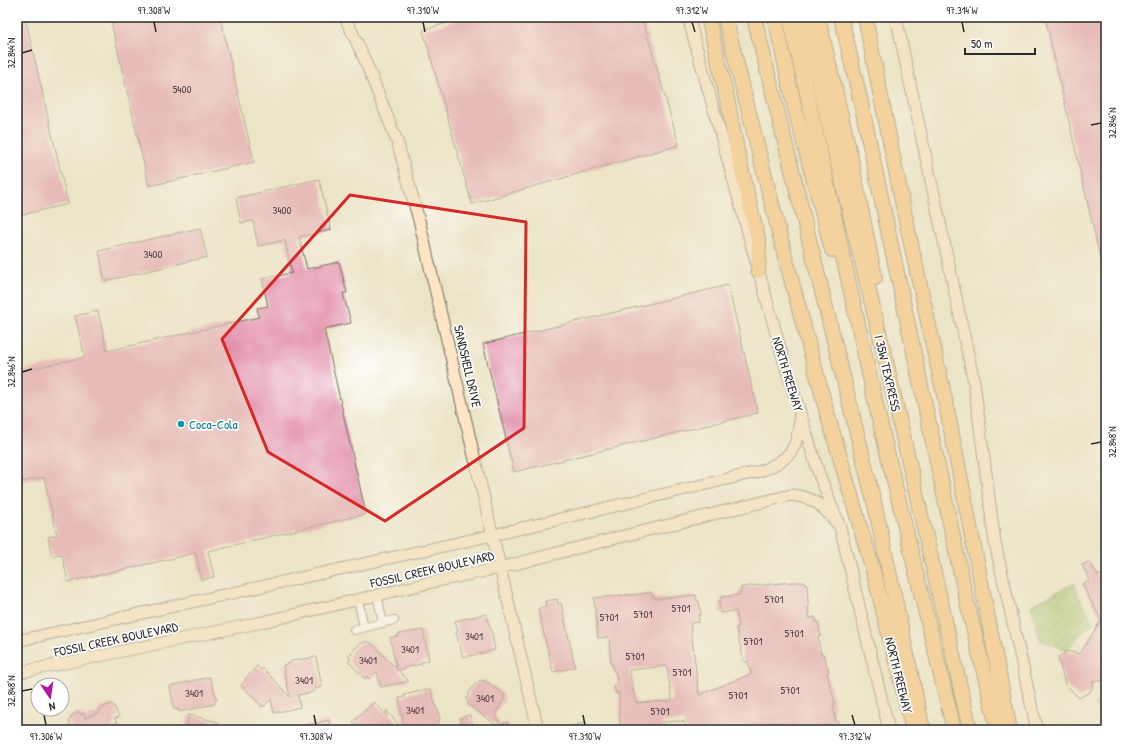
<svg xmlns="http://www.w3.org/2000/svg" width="1123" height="747" viewBox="0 0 1123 747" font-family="'Patrick Hand',sans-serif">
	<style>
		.garden { fill: url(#garden-furrows); stroke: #66774c }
		.building { fill: #e18ca7; fill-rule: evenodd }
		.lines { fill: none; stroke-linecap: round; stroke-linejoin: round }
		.street-casing { stroke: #6f6c61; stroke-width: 10 }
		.secondary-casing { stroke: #6f6c61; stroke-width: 13 }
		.highway-casing { stroke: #6f6c61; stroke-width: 16 }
		.street { stroke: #fff; stroke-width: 8 }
		.secondary { stroke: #fde5c5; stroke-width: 11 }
		.highway { stroke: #fbbd6e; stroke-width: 14 }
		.marked { fill: none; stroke: #d62828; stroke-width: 3; stroke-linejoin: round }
		.ticks { fill: none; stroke: #2b2b2b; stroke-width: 1.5 }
		.culture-dot { fill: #0f9aa8; stroke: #fff; stroke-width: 1.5 }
		.labels { text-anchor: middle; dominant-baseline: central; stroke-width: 3.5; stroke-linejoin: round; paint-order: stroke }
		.number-label { font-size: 11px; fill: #58434a }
		.street-label { font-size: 13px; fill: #2b2b2b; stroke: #fff }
		.culture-label { font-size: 13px; fill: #0d838f; stroke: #fff; text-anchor: start }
		.neatline { fill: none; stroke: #2b2b2b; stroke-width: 1.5 }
		.ticks-label { font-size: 10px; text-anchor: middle; fill: #2b2b2b }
	</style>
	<defs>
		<pattern id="garden-furrows" width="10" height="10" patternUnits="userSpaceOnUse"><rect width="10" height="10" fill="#a2c36c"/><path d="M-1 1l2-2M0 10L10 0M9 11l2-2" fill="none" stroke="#849f59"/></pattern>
	</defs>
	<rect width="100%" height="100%" fill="#fff"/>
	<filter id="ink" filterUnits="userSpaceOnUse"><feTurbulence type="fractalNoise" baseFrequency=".025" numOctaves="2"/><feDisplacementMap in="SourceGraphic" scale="8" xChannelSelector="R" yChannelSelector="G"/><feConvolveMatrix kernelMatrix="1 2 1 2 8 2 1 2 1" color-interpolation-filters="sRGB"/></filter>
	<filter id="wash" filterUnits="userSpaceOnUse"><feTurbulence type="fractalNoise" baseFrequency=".012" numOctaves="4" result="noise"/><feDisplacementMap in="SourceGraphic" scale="16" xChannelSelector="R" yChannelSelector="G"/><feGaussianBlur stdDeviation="0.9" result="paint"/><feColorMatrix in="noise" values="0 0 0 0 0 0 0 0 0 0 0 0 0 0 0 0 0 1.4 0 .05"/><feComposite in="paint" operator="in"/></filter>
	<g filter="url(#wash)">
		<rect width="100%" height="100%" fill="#ece4c6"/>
		<path class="garden" d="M1074,583L1079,597L1094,623L1081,633L1067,650L1040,640L1031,606Z
			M1106,694V718L1094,706Z"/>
		<g id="blocks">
			<path class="building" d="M17,17H25L68,204L17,216Z
				M110,17H220L254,162L149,186Z
				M468,17H642L679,145L472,204L423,30Z
				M1045,17H1106V270H1103Z
				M319,179L331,230L299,237L307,269L339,262L347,293H343L351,323L324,329L366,514L208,551L214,577L201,580L196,553L68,582L62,554L52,556L48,537L57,535L44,477L17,483V372L85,357L75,316L98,311L107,351L259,317L257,308L268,306L262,279L292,273L285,240L258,246L253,221L241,223L236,198Z
				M200,228L207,257L105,281L99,251Z
				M728,285L758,413L514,472L483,344Z
				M1090,561L1098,576L1106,572V681H1094L1091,691L1079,698L1065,684L1058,657L1064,654L1066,651L1080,654L1101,620L1082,584L1090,580L1082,565Z
				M794,582H804V583L807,584L809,618L815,617L816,622H818L821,636L818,637L821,654H823L824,657H825L829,673H827L835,704H834L835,707L833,708L836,722L838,721L840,730H686L684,721L663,722L664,730H620L619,693L616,694L614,686L618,685L615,671H613V665H611L609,637L598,638L594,598L652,593V596H654L655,599L696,595L697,601H699L701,615H698L699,622L690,623L699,695L751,674L748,662H744L736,627H739L736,611L720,613L719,601H721V597L739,595V592H741V587ZM667,666L672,701L636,703L629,670Z
				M557,599L558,604L561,603L575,667L553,672L538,609L546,606L545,601Z
				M486,614L489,625H490L495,650L489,651V652L463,657L456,632H458L455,621Z
				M423,630L429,660L421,662V664L397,670L390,638L399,636L398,634Z
				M365,641L367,643L369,641L409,681L381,687L377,671L369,679L367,676L365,679L348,661L351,659L348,656L352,653L351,652L361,643L362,644Z
				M316,657L322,687L315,689L314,692L298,695L300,707L274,713L271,699L263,707L241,685L246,680L245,679L257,666L261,670L263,668L290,697L283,665L291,663V661Z
				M210,677L217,700H214L215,704L179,712L178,709L174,710L170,686Z
				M480,680L483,682L484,680L504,694L503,696L504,699L495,714L500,725L507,722L511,730H488L498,726L467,704L468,701L466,699L469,695L468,694L476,683L477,684Z
				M425,690H431L437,710H438L440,720L438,721L439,726L427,730H408L403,721L399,698L405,697L404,695Z
				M374,702L387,716L386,710L399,725L393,730H360L353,722Z
				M111,704L114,706L119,717L115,718L117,723L112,725L114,730H72L69,721L72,715L79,712L81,715L84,713L85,718L99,712L98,709Z
				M189,715L218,722L216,730H185Z
				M470,715L474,730H463L460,718Z
				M329,720L331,730H299V727Z
				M585,722L587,730H565V729Z"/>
		</g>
	</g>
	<g filter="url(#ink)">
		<use href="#blocks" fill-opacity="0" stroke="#6f6c61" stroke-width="1"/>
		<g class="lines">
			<g class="street-casing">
				<path id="street" d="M377,595L383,623
					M358,600L364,627
					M354,630L394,620"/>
			</g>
			<g class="secondary-casing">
				<path id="secondary" d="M345,17L364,58L397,141L420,224L538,730
					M688,17L781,351L819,474L840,527L889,730
					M896,17L965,340L974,382L995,543L1037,730
					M17,641L493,535L761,471C793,458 798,448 800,414
					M17,673L258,623L433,582L499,568L624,536L791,495C818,498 823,507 840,527"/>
			</g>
			<g class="highway-casing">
				<path id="highway" d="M708,17L728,103L737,150L759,244L758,271
					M725,17L785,256L827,413L874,574L913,730
					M754,17L875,506L923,730
					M775,17L794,105L832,250
					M790,17L878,414L954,730
					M804,17L836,156L885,357L970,730
					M818,17L850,154L875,278
					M841,17L861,103L966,598L998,730
					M865,17L905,216L946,404L1010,730"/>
			</g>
			<use href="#street" class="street"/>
			<use href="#secondary" class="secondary"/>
			<use href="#highway" class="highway"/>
		</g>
	</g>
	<path d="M0 0H1123V747H0ZM350,195L526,222L524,428L385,521L268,452L222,339Z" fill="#ece4c6" fill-opacity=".55" fill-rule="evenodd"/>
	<path class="marked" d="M350,195L526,222L524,428L385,521L268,452L222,339Z"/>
	<path class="ticks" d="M154,22L156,32M423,22L425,32M692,22L695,32M962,22L964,32M22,53L32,50M1091,125L1101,123M22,372L32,369M1091,444L1101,442M22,691L32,689M44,715L46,725M314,715L316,725M583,715L585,725M852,715L855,725"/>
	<circle class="culture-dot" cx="181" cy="424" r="4"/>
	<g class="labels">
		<g class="number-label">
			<text x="182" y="89">5400</text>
			<text x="282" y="210">3400</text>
			<text x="153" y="254">3400</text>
			<text x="774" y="599">5701</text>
			<text x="681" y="608">5701</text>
			<text x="643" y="614">5701</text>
			<text x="609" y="617">5701</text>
			<text x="794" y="633">5701</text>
			<text x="474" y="636">3401</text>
			<text x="753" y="641">5701</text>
			<text x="410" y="649">3401</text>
			<text x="635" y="656">5701</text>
			<text x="368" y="660">3401</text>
			<text x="682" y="672">5701</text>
			<text x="304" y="680">3401</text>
			<text x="790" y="690">5701</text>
			<text x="194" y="693">3401</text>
			<text x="738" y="695">5701</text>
			<text x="485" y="698">3401</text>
			<text x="415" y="710">3401</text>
			<text x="660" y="711">5701</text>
		</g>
		<g class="street-label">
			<text transform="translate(468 366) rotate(77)">SANDSHELL DRIVE</text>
			<text transform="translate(888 373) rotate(77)">I 35W TEXPRESS</text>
			<text transform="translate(788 374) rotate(73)">NORTH FREEWAY</text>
			<text transform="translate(432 569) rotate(-13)">FOSSIL CREEK BOULEVARD</text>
			<text transform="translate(116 639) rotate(-12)">FOSSIL CREEK BOULEVARD</text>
			<text transform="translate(899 675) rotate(76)">NORTH FREEWAY</text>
		</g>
		<g class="culture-label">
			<text x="189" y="424">Coca-Cola</text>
		</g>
	</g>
	<rect width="1123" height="747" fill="none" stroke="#fff" stroke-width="44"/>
	<g transform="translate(50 697) rotate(167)"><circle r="19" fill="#ffffff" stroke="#aaaaaa"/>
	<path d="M0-3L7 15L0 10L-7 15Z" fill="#b5179e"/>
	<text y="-6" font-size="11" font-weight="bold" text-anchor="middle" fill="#2b2b2b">N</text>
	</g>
	<path d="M965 48v6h70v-6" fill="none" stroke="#2b2b2b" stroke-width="2"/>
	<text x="971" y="48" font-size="12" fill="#2b2b2b" stroke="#ffffff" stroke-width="3" paint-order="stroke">50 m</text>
	<rect x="22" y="22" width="1079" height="703" class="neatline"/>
	<g class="ticks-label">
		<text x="154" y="14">97.308°W</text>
		<text x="423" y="14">97.310°W</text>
		<text x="692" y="14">97.312°W</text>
		<text x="962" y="14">97.314°W</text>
		<text transform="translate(11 53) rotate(-90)" y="4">32.844°N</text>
		<text transform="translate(1112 123) rotate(-90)" y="4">32.846°N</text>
		<text transform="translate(11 372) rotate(-90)" y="4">32.846°N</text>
		<text transform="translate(1112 442) rotate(-90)" y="4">32.848°N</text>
		<text transform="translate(11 691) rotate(-90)" y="4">32.848°N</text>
		<text x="46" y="740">97.306°W</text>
		<text x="316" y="740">97.308°W</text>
		<text x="585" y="740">97.310°W</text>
		<text x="855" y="740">97.312°W</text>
	</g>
</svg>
